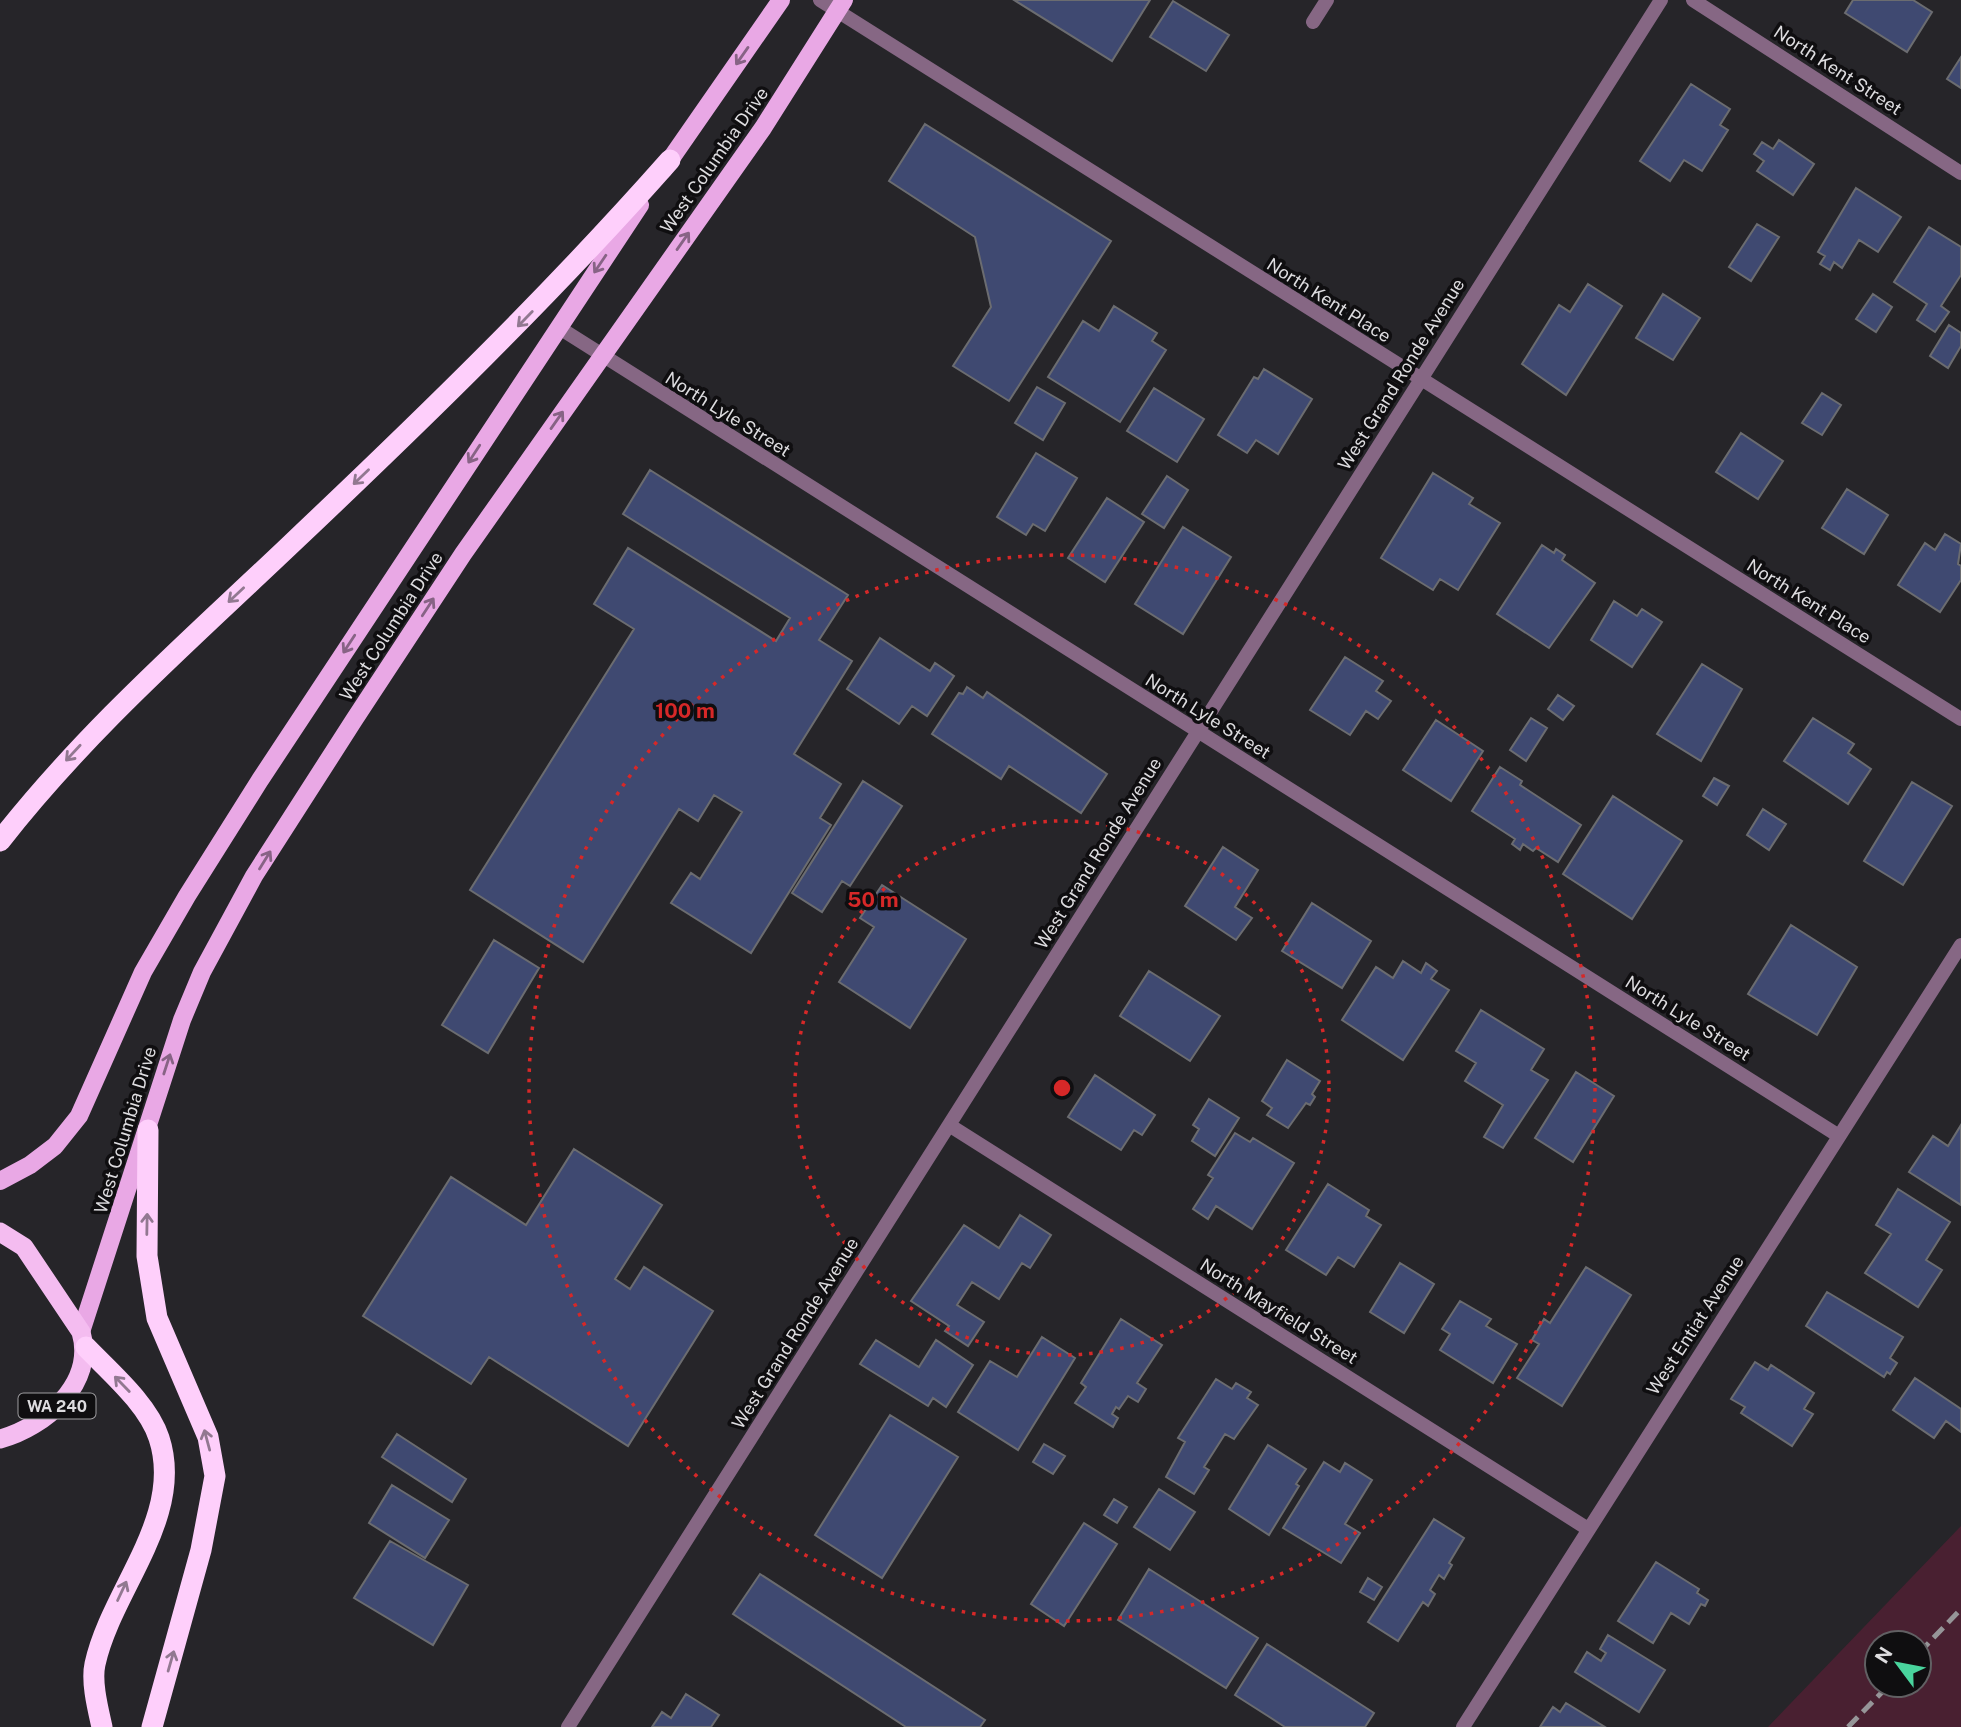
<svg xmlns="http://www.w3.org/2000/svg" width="1961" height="1727" viewBox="0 0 1961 1727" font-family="'Public Sans',sans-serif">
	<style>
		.grass { fill: #492031; fill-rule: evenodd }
		.building { fill: #3f4971; stroke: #6b6c70; stroke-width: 2 }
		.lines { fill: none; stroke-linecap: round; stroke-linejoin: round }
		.service { stroke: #866784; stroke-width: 14 }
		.minor { stroke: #866784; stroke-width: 14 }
		.primary { stroke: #e9a8e5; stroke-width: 18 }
		.trunk { stroke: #f4bcf0; stroke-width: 19 }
		.motorway { stroke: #fecffb; stroke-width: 21 }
		.rail { stroke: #969598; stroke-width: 5; stroke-dasharray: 14 7; stroke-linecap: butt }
		.oneway { stroke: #876385 }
		.oneway2 { stroke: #927891 }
		.ring { fill: none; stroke: #d62828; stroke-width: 3.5; stroke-dasharray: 3.5 7 }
		.labels { text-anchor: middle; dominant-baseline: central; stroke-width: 7; stroke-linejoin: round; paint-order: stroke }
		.shield { fill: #0f0e10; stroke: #9f9ea1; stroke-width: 2 }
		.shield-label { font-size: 16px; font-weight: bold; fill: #dddcdf }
		.street-label { font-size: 18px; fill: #dddcdf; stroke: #0f0e10 }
		.centre { fill: #d62828; stroke: #0f0e10; stroke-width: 3.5 }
		.ring-label { font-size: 21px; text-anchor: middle; font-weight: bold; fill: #d62828; stroke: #0f0e10; stroke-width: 7; stroke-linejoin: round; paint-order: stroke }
	</style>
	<rect width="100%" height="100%" fill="#262529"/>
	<path class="grass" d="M1961,1526V1727H1768L1790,1704ZM1877,1643H1919V1685H1877Z"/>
	<path class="building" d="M1014,0H1150L1112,61Z
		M1853,0H1913L1932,12L1907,52L1845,13Z
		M1173,1L1229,35L1206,71L1150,37Z
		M1961,57V88L1947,79Z
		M1691,84L1730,109L1720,125L1728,130L1702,171L1684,160L1670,181L1640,161Z
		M925,124L1111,241L1009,401L953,366L991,307L975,237L889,181Z
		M1779,140L1814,164L1793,195L1757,171L1764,161L1754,154L1762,142L1773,149Z
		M1856,188L1901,217L1878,252L1859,240L1842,268L1834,262L1830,270L1820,264L1825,256L1818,252Z
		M1757,224L1779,237L1751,281L1729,267Z
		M1929,227L1961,247V275L1941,306L1949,312L1935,332L1917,320L1927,304L1894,282Z
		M1588,284L1622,306L1566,395L1522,364L1559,305L1570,312Z
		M1663,294L1700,318L1673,360L1636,338Z
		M1873,294L1892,307L1876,332L1856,319Z
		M1114,306L1157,333L1152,341L1166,350L1120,422L1048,377L1083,321L1099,331Z
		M1949,325L1961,333V346L1948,368L1930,356Z
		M1264,369L1312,399L1278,454L1256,440L1247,453L1218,435L1254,377L1258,379Z
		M1037,387L1065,403L1043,440L1015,423Z
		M1154,388L1204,419L1177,462L1127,431Z
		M1822,393L1841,405L1822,435L1802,423Z
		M1741,433L1783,461L1758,499L1716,472Z
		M1036,453L1077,478L1045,531L1033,524L1026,535L997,517Z
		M650,470L848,595L819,640L852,661L794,754L841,784L820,818L831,825L751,953L671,903L691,873L700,879L742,812L714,795L698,821L679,809L583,962L470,890L634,629L594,604L628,548L776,641L790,618L623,514Z
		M1433,473L1473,498L1469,504L1500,523L1458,590L1440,579L1433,590L1381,558Z
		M1167,476L1188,490L1164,528L1142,514Z
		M1847,489L1888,515L1864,554L1822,528Z
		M1107,498L1144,522L1105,582L1068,558Z
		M1183,527L1231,557L1183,634L1135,604Z
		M1945,534L1961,544L1958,564L1961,566V580L1940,612L1898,585L1925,543L1935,550Z
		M1542,545L1554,553L1556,549L1565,555L1562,560L1595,583L1549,648L1497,614Z
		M1614,601L1637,616L1642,609L1662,622L1632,667L1591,640Z
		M880,638L930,671L935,663L954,676L927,716L912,706L899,724L847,689Z
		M1345,657L1383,681L1376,691L1391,701L1378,719L1366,711L1350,735L1310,710Z
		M1702,664L1742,689L1701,761L1657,734Z
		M967,687L983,698L987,692L1107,774L1081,813L1009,766L1001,779L932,734L959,693L963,694Z
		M1558,695L1574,706L1563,720L1548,709Z
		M1531,718L1547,728L1526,761L1510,750Z
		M1813,718L1854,744L1848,753L1871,769L1848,804L1784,761Z
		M1436,720L1483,751L1451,801L1403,770Z
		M1500,767L1522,781L1520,785L1581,825L1558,862L1536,848L1533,851L1523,844L1520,850L1512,844L1515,839L1472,811Z
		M1714,778L1729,786L1717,805L1703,796Z
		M863,781L902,806L850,886L842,881L822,912L792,893Z
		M1912,782L1952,806L1903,885L1864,861Z
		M1613,796L1682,841L1632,919L1563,874Z
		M1763,809L1786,824L1769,850L1747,835Z
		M1223,847L1258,870L1235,907L1252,918L1236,940L1185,906Z
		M882,885L966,939L910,1028L839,982L874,927L860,918Z
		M1312,903L1371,941L1342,988L1282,951Z
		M1791,925L1857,967L1817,1035L1748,994Z
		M494,940L539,968L488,1053L442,1025Z
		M1403,961L1421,973L1426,963L1437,971L1431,979L1449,990L1403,1060L1342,1020L1376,967L1393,978Z
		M1149,971L1220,1016L1190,1061L1120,1016Z
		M1481,1010L1544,1049L1531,1070L1548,1080L1503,1148L1484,1137L1503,1105L1465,1081L1476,1063L1456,1051Z
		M1287,1060L1320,1081L1312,1094L1315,1097L1310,1105L1306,1103L1288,1128L1267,1115L1272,1108L1262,1101Z
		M1576,1072L1614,1096L1573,1162L1535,1138Z
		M1095,1075L1155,1115L1142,1135L1134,1130L1121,1150L1068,1117Z
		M1209,1099L1239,1118L1215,1156L1192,1141L1199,1129L1193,1125Z
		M1961,1125V1205L1909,1172L1933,1136L1948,1146Z
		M1235,1133L1250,1142L1253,1138L1294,1163L1252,1229L1216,1206L1208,1219L1193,1209L1213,1178L1208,1175Z
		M574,1149L662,1205L615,1279L630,1289L644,1267L713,1311L628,1446L489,1357L471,1384L363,1316L451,1177L526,1225Z
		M1328,1184L1369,1210L1366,1216L1381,1225L1354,1267L1338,1257L1326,1275L1286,1250Z
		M1898,1189L1950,1222L1926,1260L1942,1270L1918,1307L1865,1273L1891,1234L1876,1225Z
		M1020,1215L1051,1235L1030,1268L1022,1263L999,1299L972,1282L957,1305L984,1322L968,1346L945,1331L949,1326L911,1301L964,1225L999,1248Z
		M1400,1263L1434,1284L1404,1333L1370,1312Z
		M1586,1267L1631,1295L1562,1406L1517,1378L1539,1344L1532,1340L1544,1319L1550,1323Z
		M1827,1292L1903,1337L1890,1358L1897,1363L1890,1374L1887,1372L1884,1377L1806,1326Z
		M1460,1301L1491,1319L1486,1326L1517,1344L1493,1383L1440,1350L1450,1334L1442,1329Z
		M1121,1319L1162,1345L1137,1383L1146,1389L1138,1402L1128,1396L1119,1409L1116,1407L1112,1414L1118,1418L1113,1427L1075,1403L1086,1387L1081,1383Z
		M1042,1337L1075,1358L1018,1450L958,1412L990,1361L1017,1377Z
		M876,1340L919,1367L936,1340L973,1365L946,1407L933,1398L928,1406L860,1364Z
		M1755,1362L1768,1370L1771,1365L1814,1393L1804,1409L1813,1414L1792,1446L1741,1413L1745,1407L1731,1399Z
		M1915,1378L1961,1409V1432L1946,1421L1934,1438L1893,1410Z
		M1216,1379L1232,1389L1236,1383L1251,1392L1247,1398L1258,1405L1234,1439L1225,1434L1204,1467L1209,1470L1194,1494L1166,1477L1185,1442L1178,1438Z
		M890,1415L958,1457L882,1578L815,1535Z
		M397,1434L466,1479L452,1502L382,1457Z
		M1044,1444L1065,1456L1053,1474L1033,1462Z
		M1268,1445L1306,1469L1296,1484L1299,1486L1269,1535L1229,1509Z
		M1324,1462L1340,1472L1345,1463L1372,1480L1345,1524L1360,1533L1341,1563L1283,1528Z
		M392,1485L449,1520L425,1558L369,1523Z
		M1159,1489L1195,1512L1170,1550L1134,1527Z
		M1114,1499L1127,1507L1117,1523L1104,1515Z
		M1434,1519L1464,1538L1449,1563L1452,1565L1444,1579L1439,1575L1430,1590L1435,1594L1428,1606L1423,1602L1398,1641L1368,1622Z
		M1084,1523L1117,1544L1064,1626L1031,1604Z
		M390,1541L468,1585L433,1645L354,1598Z
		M1656,1562L1699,1589L1697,1593L1708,1600L1705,1606L1701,1604L1689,1624L1671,1613L1653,1643L1618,1621Z
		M1149,1569L1258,1638L1226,1688L1118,1620Z
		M760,1574L985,1720L980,1727H906L733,1614Z
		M1368,1578L1382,1587L1374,1600L1360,1592Z
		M1608,1635L1665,1670L1639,1712L1575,1672L1587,1652L1601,1661L1606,1653L1600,1649Z
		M1267,1644L1374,1713L1365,1727H1285L1235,1695Z
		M686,1694L719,1715L711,1727H652L662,1712L671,1718Z
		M1566,1703L1605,1727H1540L1553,1707L1560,1712Z"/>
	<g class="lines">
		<path class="service" d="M1313,22L1327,0"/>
		<path class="minor" d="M820,0L1961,719
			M1693,0L1961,173
			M558,327L1839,1136
			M949,1125L1588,1529
			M568,1727L1661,0
			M1463,1727L1961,945"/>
		<path class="primary" d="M663,170L781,0
			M0,1181L30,1165L55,1146L79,1116L143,972L187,896L260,780L640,205
			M81,1332L182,1020L202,972L254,876L354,720L463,554L763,128L844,0"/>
		<path class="trunk" d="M0,1232L24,1247L81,1332C96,1383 45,1427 0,1439"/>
		<path class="motorway" d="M0,841C85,732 188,642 288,547C420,422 550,296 670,160
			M148,1130L147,1256L157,1318L208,1437L215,1476L201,1550L152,1727
			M86,1347C110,1372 148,1404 159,1438C185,1517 111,1590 95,1664C91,1682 98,1709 102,1727"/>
		<path class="rail" d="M1919,1653L1961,1609
			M1848,1727L1889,1685"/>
	</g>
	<defs><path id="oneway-shaft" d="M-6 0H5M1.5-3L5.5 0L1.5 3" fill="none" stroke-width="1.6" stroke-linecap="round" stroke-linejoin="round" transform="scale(1.75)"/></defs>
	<g class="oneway">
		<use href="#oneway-shaft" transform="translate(742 56) rotate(125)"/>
		<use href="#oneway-shaft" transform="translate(683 241) rotate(-55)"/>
		<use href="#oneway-shaft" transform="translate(600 264) rotate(124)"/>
		<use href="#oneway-shaft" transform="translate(557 420) rotate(-55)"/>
		<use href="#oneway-shaft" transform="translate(474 454) rotate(123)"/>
		<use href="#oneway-shaft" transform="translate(428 607) rotate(-57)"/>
		<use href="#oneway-shaft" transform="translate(349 644) rotate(123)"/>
		<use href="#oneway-shaft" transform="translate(265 860) rotate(-58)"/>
		<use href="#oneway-shaft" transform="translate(167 1064) rotate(-72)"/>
	</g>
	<g class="oneway2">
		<use href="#oneway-shaft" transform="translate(525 319) rotate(134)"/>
		<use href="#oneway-shaft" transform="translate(361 477) rotate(136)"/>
		<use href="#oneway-shaft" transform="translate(236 595) rotate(137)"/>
		<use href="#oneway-shaft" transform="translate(73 753) rotate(133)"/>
		<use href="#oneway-shaft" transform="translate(147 1224) rotate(-89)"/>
		<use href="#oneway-shaft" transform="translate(122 1384) rotate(-134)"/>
		<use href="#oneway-shaft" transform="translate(207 1440) rotate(-105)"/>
		<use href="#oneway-shaft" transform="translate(122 1591) rotate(-65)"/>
		<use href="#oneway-shaft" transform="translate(171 1661) rotate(-74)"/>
	</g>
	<g class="ring">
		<circle cx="1062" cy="1088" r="267"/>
		<circle cx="1062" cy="1088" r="533"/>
	</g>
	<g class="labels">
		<rect class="shield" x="18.5" y="1393.5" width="77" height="25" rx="5"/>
		<g class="shield-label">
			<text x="57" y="1406">WA 240</text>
		</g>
		<g class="street-label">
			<text transform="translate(1838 70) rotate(33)">North Kent Street</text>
			<text transform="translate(714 160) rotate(-55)">West Columbia Drive</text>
			<text transform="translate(1329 300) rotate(32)">North Kent Place</text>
			<text transform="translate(1401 374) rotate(-58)">West Grand Ronde Avenue</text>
			<text transform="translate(728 414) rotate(32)">North Lyle Street</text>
			<text transform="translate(1809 601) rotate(32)">North Kent Place</text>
			<text transform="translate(391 626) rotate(-57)">West Columbia Drive</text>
			<text transform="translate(1208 716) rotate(32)">North Lyle Street</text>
			<text transform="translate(1098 853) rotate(-58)">West Grand Ronde Avenue</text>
			<text transform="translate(1688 1018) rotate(32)">North Lyle Street</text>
			<text transform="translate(125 1130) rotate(-73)">West Columbia Drive</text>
			<text transform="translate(1279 1311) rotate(32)">North Mayfield Street</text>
			<text transform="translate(1695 1325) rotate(-57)">West Entiat Avenue</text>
			<text transform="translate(795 1333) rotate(-58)">West Grand Ronde Avenue</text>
		</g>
	</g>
	<circle cx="1062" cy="1088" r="10" class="centre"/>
	<g class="ring-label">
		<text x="685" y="718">100 m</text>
		<text x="873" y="907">50 m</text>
	</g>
	<g transform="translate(1898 1664) rotate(302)"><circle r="33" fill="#0f0e10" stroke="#616063" stroke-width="2"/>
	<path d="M0-5L12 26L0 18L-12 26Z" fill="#49d49d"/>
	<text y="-10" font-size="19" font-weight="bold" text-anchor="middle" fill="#dddcdf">N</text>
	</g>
</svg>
